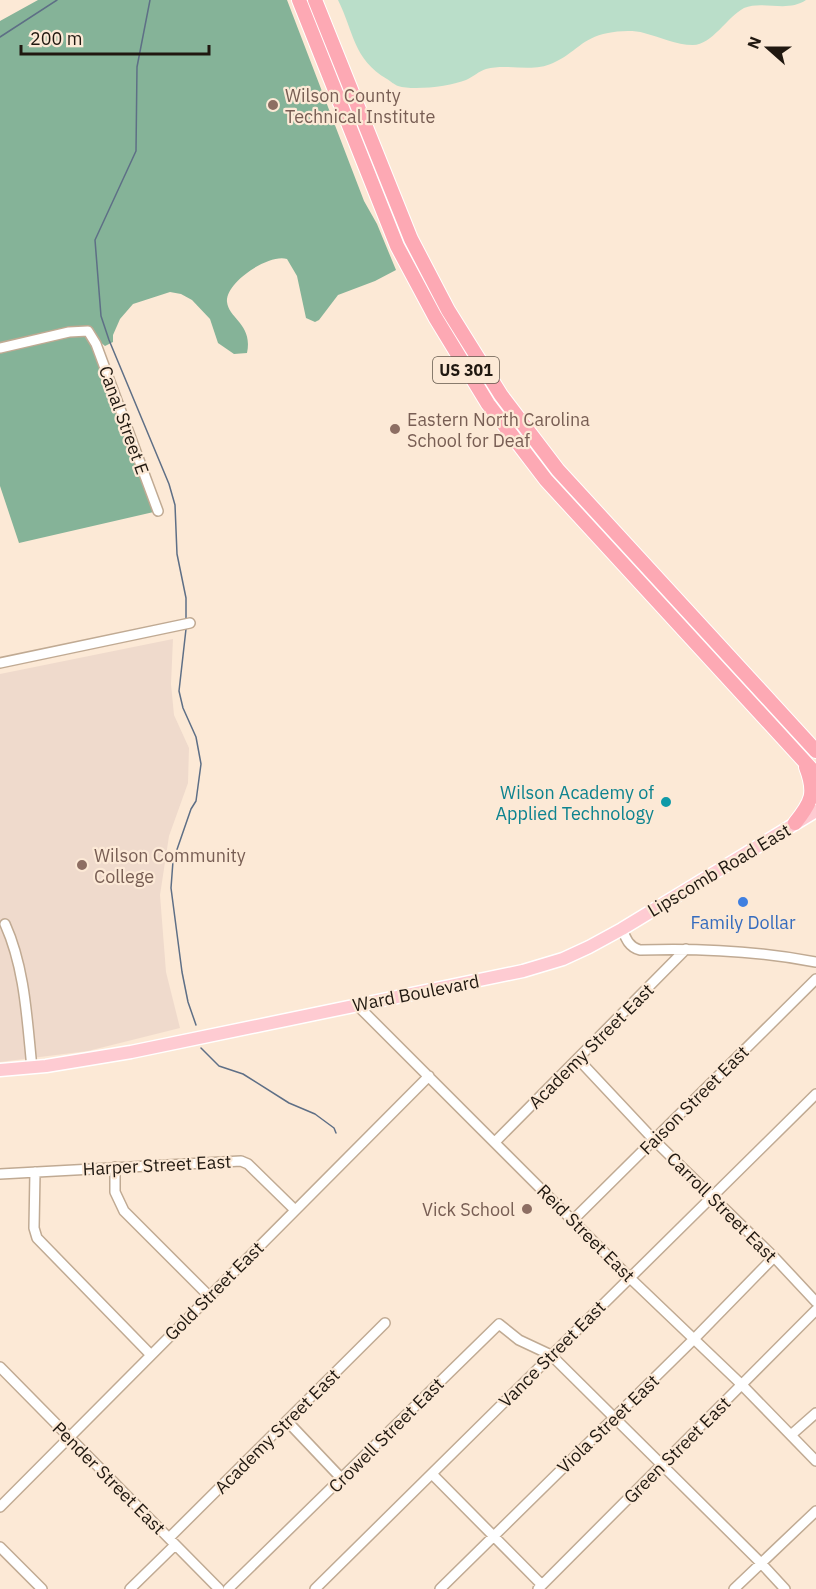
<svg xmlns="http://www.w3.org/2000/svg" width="816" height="1589" viewBox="0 0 816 1589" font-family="'IBM Plex Sans',sans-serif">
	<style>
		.education { fill: #efdacc }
		.green { fill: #badec9 }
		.forest { fill: #85b398 }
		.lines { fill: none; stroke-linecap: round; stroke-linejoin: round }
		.stream { stroke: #5e6f86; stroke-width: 1.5 }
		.minor-casing { stroke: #c0aa93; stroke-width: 12 }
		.major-casing { stroke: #fff; stroke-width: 15 }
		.highway-casing { stroke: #fff; stroke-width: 16 }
		.minor { stroke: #fff; stroke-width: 9 }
		.major { stroke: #fecbd2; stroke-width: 12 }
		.highway { stroke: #fda9b4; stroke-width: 14 }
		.education-dot { fill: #8d6e63; stroke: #fce9d6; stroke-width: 2 }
		.culture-dot { fill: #0f9aa8; stroke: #fce9d6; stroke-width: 2 }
		.shop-dot { fill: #3f7fe0; stroke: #fce9d6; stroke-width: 2 }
		.labels { text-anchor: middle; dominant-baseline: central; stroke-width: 4.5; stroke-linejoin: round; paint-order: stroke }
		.shield { fill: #fce9d6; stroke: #62574b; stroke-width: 1.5 }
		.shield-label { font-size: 16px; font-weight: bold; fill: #201810 }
		.education-label { font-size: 18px; fill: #785e54; stroke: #fce9d6; text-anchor: start }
		.street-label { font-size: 18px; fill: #201810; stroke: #fce9d6 }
		.culture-label { font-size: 18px; fill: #0d838f; stroke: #fce9d6; text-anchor: end }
		.shop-label { font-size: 18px; fill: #366cbe; stroke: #fce9d6 }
	</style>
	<rect width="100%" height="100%" fill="#fce9d6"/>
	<path class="education" d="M173,639L171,684L174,715L189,748L188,783L169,836L160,895L166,972L180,1028L88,1051L0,1062V674Z"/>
	<path class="green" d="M338,0H806C787,13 763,0 744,8C727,17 712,45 693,45C676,45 660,37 644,33C634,30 618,31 608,33C581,38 576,53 553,63C532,73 508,63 486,69C479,71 473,77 466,80C451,86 414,91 398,86C395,85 390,81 387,79C353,59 354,32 338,0Z"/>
	<path class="forest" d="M38,0H287L364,201L377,224L396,270L375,281L338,295L319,320L315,322L306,318L297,276L287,259C270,253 225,282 227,302C229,319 253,324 247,353L234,354L218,343L210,319L192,300L181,294L170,292L133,304L120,319L113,335V342L105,346L99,341L158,511L19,543L0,486V21Z"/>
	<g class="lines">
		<path class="stream" d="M150,0L137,67L136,151L95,240L101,316L109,340L169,484L175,505L177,554L186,598V619
			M0,37L57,0
			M186,629L179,691L183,708L196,737L201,764L196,801L191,809L173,861L171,888L182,972L188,1002L196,1025
			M201,1048L219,1066L243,1074L289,1103L315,1114L334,1128L336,1133"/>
		<g class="minor-casing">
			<path id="minor" d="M0,348L69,332L88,331L96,344L158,511
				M0,663L190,623
				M5,924C25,968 27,1020 32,1068
				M622,929C626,939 629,947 640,950C700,948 758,951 816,962
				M357,1005L630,1278L742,1385L816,1461
				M578,1059L654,1140L774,1257L816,1302
				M495,1142L686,949
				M115,1167V1192L124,1211L209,1296
				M35,1172L34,1228L37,1238L151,1355
				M0,1174L241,1161L248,1164L295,1210
				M572,1221L816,979
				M0,1367L219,1589
				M287,1421L342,1479
				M791,1435L816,1413
				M432,1474L542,1585
				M0,1507L429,1076
				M169,1538L385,1323
				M0,1547L42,1589
				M130,1589L175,1545
				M228,1589L499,1324L519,1340L551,1355L761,1563L785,1589
				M315,1589L816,1094
				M440,1589L694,1339L774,1257
				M538,1589L816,1310
				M734,1589L816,1511"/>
		</g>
		<g class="major-casing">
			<path id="major" d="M0,1070L46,1066L131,1052L523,971L563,959L589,947L622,929L816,811"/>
		</g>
		<g class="highway-casing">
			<path id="highway" d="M299,0L397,246L435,317L488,404L546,480L816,774
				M315,0L411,239L448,310L501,395L558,470L816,751
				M795,823C812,802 816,793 806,767"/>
		</g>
		<use href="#minor" class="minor"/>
		<use href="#major" class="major"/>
		<use href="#highway" class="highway"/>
	</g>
	<g class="education-dot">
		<circle cx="273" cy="105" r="6"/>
		<circle cx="395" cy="429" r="6"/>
		<circle cx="82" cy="865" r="6"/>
		<circle cx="527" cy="1209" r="6"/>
	</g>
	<circle class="culture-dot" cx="666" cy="802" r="6"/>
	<circle class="shop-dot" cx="743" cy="902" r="6"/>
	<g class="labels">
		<rect class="shield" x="433" y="357" width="66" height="26" rx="4.5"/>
		<g class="shield-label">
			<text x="466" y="370">US 301</text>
		</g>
		<g class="education-label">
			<text x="285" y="95">Wilson County<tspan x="285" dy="21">Technical Institute</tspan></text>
			<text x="407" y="419">Eastern North Carolina<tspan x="407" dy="21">School for Deaf</tspan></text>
			<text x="94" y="855">Wilson Community<tspan x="94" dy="21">College</tspan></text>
			<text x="515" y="1209" text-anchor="end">Vick School</text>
		</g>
		<g class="street-label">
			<text transform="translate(124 420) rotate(70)">Canal Street E</text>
			<text transform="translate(719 870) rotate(-31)">Lipscomb Road East</text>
			<text transform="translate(416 993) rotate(-11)">Ward Boulevard</text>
			<text transform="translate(591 1046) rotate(-45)">Academy Street East</text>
			<text transform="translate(694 1100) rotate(-45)">Faison Street East</text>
			<text transform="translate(157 1165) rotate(-3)">Harper Street East</text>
			<text transform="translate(722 1207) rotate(45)">Carroll Street East</text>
			<text transform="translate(586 1233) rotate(45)">Reid Street East</text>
			<text transform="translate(214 1291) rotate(-45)">Gold Street East</text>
			<text transform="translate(552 1354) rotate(-45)">Vance Street East</text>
			<text transform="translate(608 1424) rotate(-44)">Viola Street East</text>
			<text transform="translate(277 1431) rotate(-45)">Academy Street East</text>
			<text transform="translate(386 1435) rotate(-45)">Crowell Street East</text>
			<text transform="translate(677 1450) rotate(-45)">Green Street East</text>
			<text transform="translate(109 1478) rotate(45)">Pender Street East</text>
		</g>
		<g class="culture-label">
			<text x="654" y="792">Wilson Academy of<tspan x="654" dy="21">Applied Technology</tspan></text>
		</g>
		<g class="shop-label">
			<text x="743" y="922">Family Dollar</text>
		</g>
	</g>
	<g transform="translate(768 48) rotate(291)" stroke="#fce9d6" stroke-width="4.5" paint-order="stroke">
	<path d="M0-4.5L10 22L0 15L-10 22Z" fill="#201810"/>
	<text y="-9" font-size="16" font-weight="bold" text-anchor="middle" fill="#201810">N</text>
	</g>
	<path d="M21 45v9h188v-9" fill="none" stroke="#201810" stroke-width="3"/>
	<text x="30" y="45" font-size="18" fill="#201810" stroke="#fce9d6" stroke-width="4.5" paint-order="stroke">200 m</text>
</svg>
